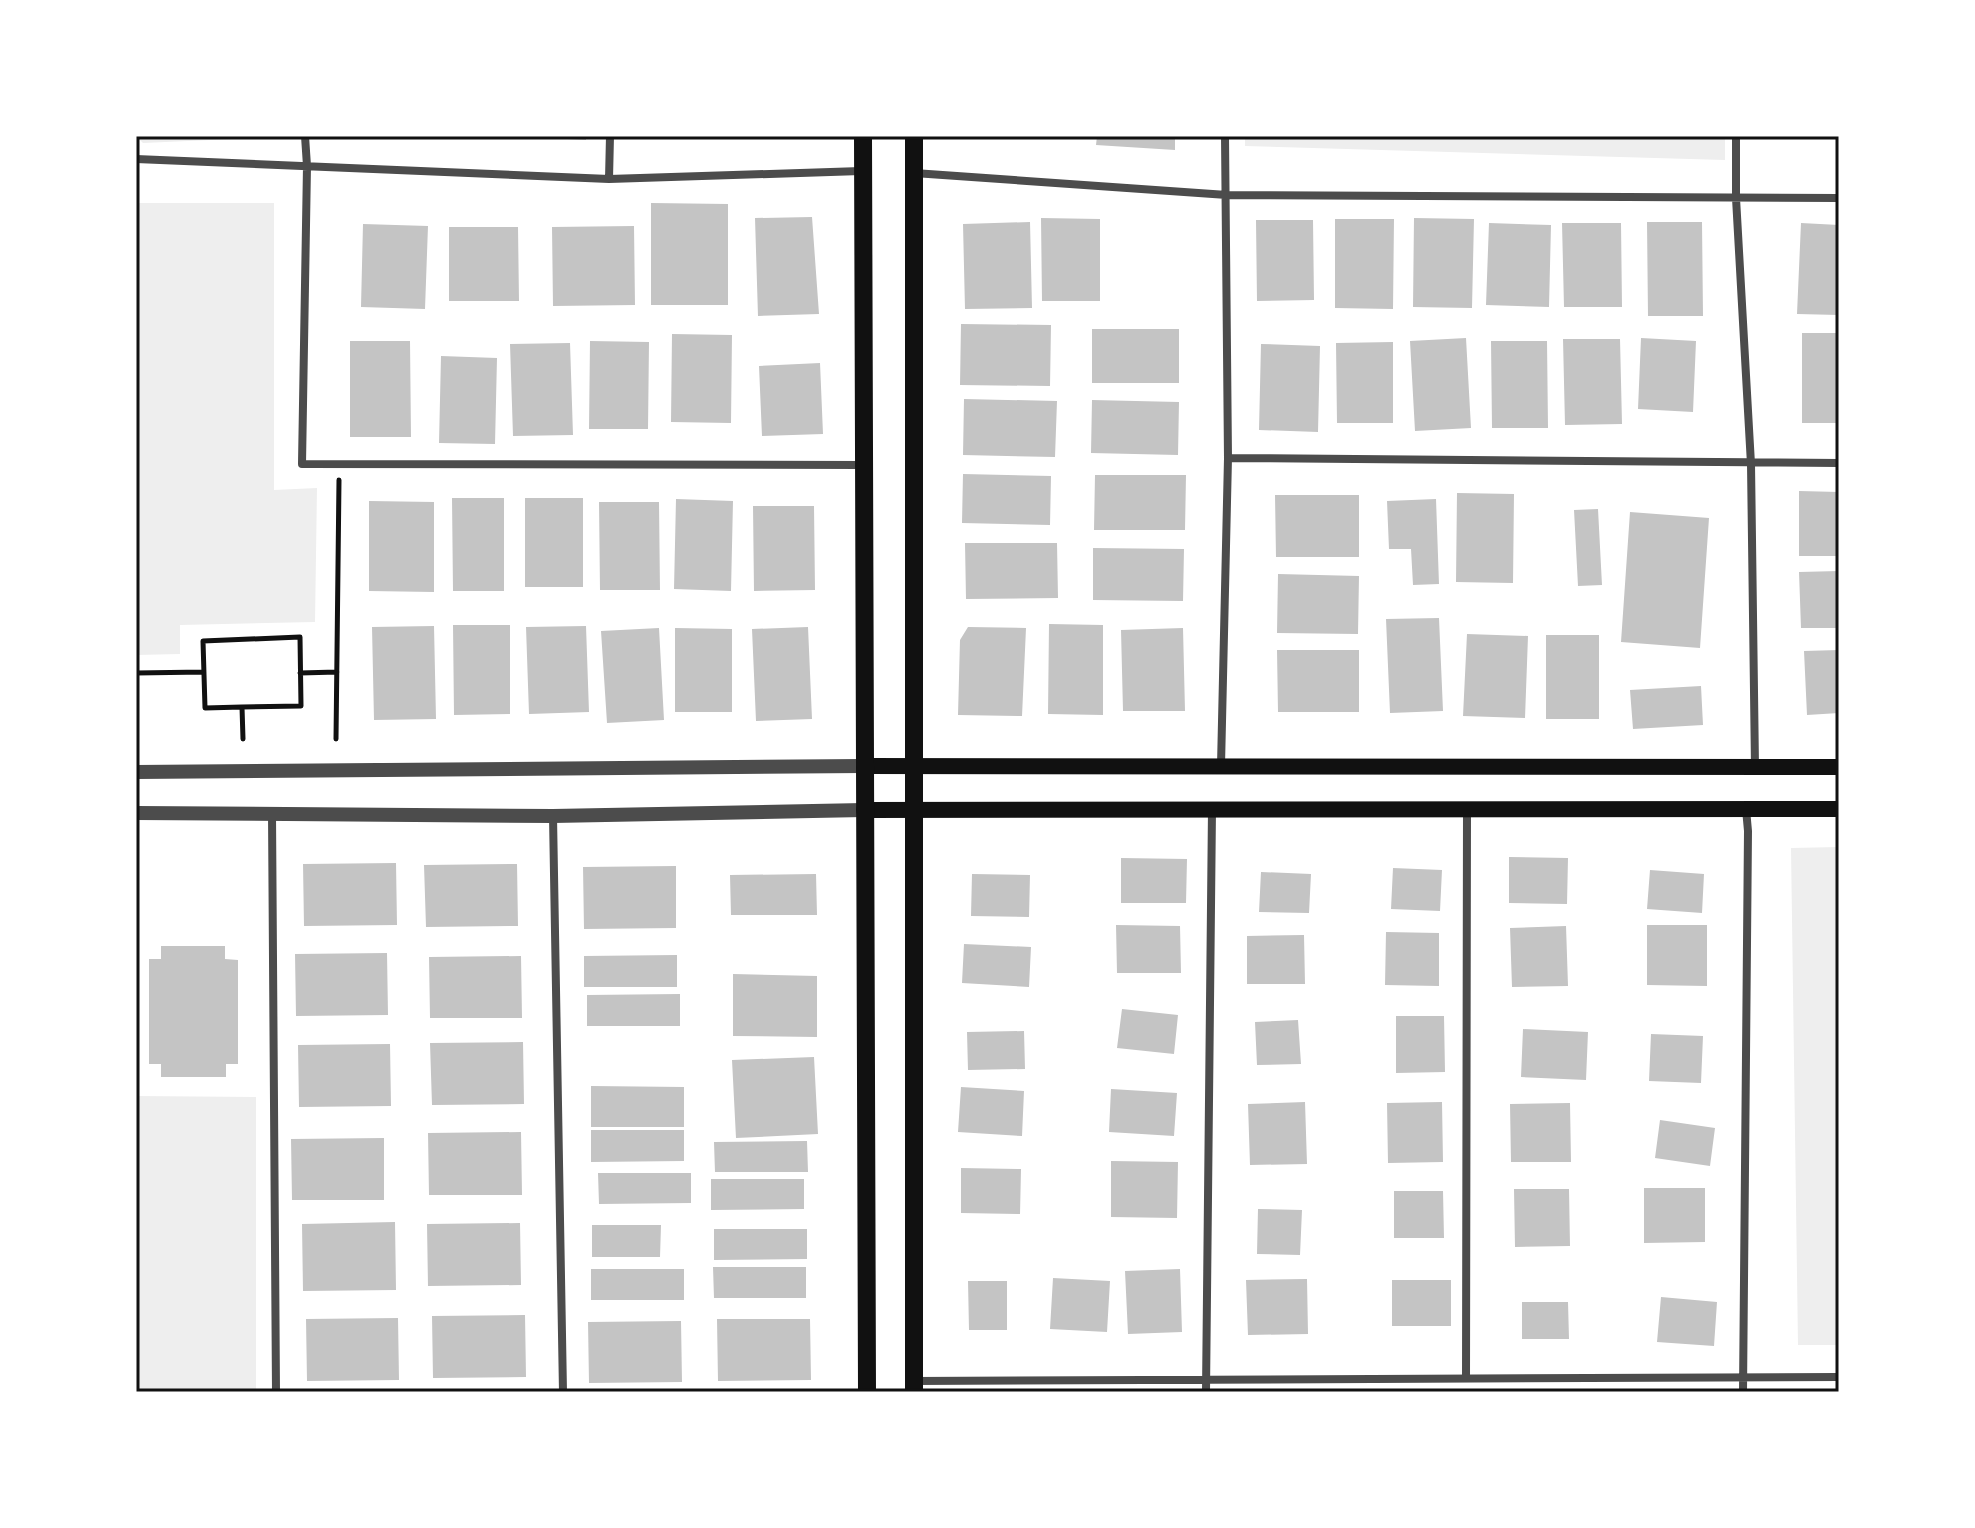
<svg xmlns="http://www.w3.org/2000/svg" width="1975" height="1528" viewBox="0 0 1975 1528" font-family="Signika,sans-serif">
	<style>
		.green { fill: #eee }
		.building { fill: #c4c4c4 }
		.lines { fill: none; stroke-linecap: round; stroke-linejoin: round }
		.path { stroke: #111; stroke-width: 5 }
		.minor { stroke: #4c4c4c; stroke-width: 8 }
		.tertiary { stroke: #4c4c4c; stroke-width: 14 }
		.secondary { stroke: #111; stroke-width: 16 }
		.primary { stroke: #111; stroke-width: 18 }
		.neatline { fill: none; stroke: #111; stroke-width: 3 }
	</style>
	<rect width="100%" height="100%" fill="#fff"/>
	<path class="green" d="M136,136H282V137L143,143Z
		M1245,136H1725V160L1245,146Z
		M136,203H274V490L317,488L315,622L180,625V654L136,655Z
		M1839,847V1345H1798L1791,848Z
		M136,1096L256,1097V1392H136Z"/>
	<path class="building" d="M548,136H586V140L548,138Z
		M1097,136H1175V150L1096,145Z
		M651,203L728,204V305H651Z
		M812,217L819,314L758,316L755,218Z
		M1041,218L1100,219V301H1042Z
		M1414,218L1474,219L1472,308L1413,307Z
		M1335,219H1394L1393,309L1335,308Z
		M1256,220H1313L1314,300L1257,301Z
		M1030,222L1032,308L965,309L963,224Z
		M1647,222H1702L1703,316H1648Z
		M1489,223L1551,225L1549,307L1486,305Z
		M1562,223H1621L1622,307H1564Z
		M1801,223L1839,225V315L1797,314Z
		M363,224L428,226L425,309L361,307Z
		M634,226L635,305L553,306L552,227Z
		M449,227H518L519,301H449Z
		M961,324L1051,325L1050,386L960,385Z
		M1092,329H1179V383H1092Z
		M1802,333H1839V423H1802Z
		M672,334L732,335L731,423L671,422Z
		M1466,338L1471,428L1415,431L1410,341Z
		M1641,338L1696,341L1693,412L1638,409Z
		M1563,339H1620L1622,424L1565,425Z
		M350,341H410L411,437H350Z
		M590,341L649,342L648,429H589Z
		M1491,341H1547L1548,428H1492Z
		M1393,342V423H1337L1336,343Z
		M570,343L573,435L513,436L510,344Z
		M1261,344L1320,346L1318,432L1259,430Z
		M441,356L497,358L495,444L439,443Z
		M820,363L823,434L762,436L759,366Z
		M964,399L1057,401L1055,457L963,455Z
		M1092,400L1179,402L1178,455L1091,453Z
		M963,474L1051,476L1050,525L962,523Z
		M1095,475H1186L1185,530H1094Z
		M1799,491L1839,492V556H1799Z
		M1457,493L1514,494L1513,583L1456,582Z
		M1275,495H1359V557H1276Z
		M452,498H504V591H453Z
		M525,498H583V587H525Z
		M676,499L733,501L731,591L674,589Z
		M1436,499L1439,584L1413,585L1411,549H1389L1387,501Z
		M369,501L434,502V592L369,591Z
		M599,502H659L660,590H600Z
		M753,506H814L815,590L754,591Z
		M1598,509L1602,585L1578,586L1574,510Z
		M1630,512L1709,518L1700,648L1621,642Z
		M965,543H1057L1058,598L966,599Z
		M1093,548L1184,549L1183,601L1093,600Z
		M1839,571V628H1801L1799,572Z
		M1278,574L1359,576L1358,634L1277,633Z
		M1439,618L1443,711L1390,713L1386,619Z
		M1049,624L1103,625V715L1048,714Z
		M453,625H510V714L454,715Z
		M434,626L436,719L374,720L372,627Z
		M586,626L589,712L529,714L526,627Z
		M808,627L812,719L756,721L752,629Z
		M968,627L1026,628L1022,716L958,715L960,640Z
		M659,628L664,720L607,723L601,631Z
		M675,628L732,629V712H675Z
		M1183,628L1185,711H1123L1121,630Z
		M1467,634L1528,636L1525,718L1463,716Z
		M1546,635H1599V719H1546Z
		M1277,650H1359V712H1278Z
		M1839,650V713L1807,715L1804,651Z
		M1701,686L1703,725L1633,729L1630,690Z
		M1509,857L1568,858L1567,904L1509,903Z
		M1121,858L1187,859L1186,903H1121Z
		M396,863L397,925L304,926L303,864Z
		M517,864L518,926L426,927L424,865Z
		M676,866V928L584,929L583,867Z
		M1393,868L1442,870L1440,911L1391,909Z
		M1650,870L1704,874L1702,913L1647,909Z
		M1261,872L1311,874L1309,913L1259,912Z
		M816,874L817,915H731L730,875Z
		M972,874L1030,875L1029,917L971,916Z
		M1116,925L1180,926L1181,973H1117Z
		M1647,925H1707V986L1647,985Z
		M1566,926L1568,986L1512,987L1510,928Z
		M1386,932L1439,933V986L1385,985Z
		M1304,935L1305,984H1247V936Z
		M964,944L1031,947L1029,987L962,983Z
		M161,946H225V959L238,960V1064H226V1077H161V1064H149V959H161Z
		M387,953L388,1015L296,1016L295,954Z
		M677,955V987H584V956Z
		M521,956L522,1018H430L429,957Z
		M733,974L817,976V1037L733,1036Z
		M680,994V1026H587V995Z
		M1122,1009L1178,1015L1174,1054L1117,1048Z
		M1396,1016H1444L1445,1072L1396,1073Z
		M1298,1020L1301,1064L1257,1065L1255,1022Z
		M1523,1029L1588,1032L1586,1080L1521,1077Z
		M1024,1031L1025,1069L968,1070L967,1032Z
		M1651,1034L1703,1036L1701,1083L1649,1081Z
		M523,1042L524,1104L432,1105L430,1043Z
		M390,1044L391,1106L299,1107L298,1045Z
		M814,1057L818,1134L736,1138L732,1060Z
		M591,1086L684,1087V1127H591Z
		M961,1087L1024,1091L1022,1136L958,1132Z
		M1111,1089L1177,1093L1174,1136L1109,1132Z
		M1305,1102L1307,1164L1250,1165L1248,1104Z
		M1442,1102L1443,1162L1388,1163L1387,1103Z
		M1570,1103L1571,1162H1511L1510,1104Z
		M1660,1120L1715,1128L1710,1166L1655,1158Z
		M591,1130H684V1161L591,1162Z
		M521,1132L522,1195H429L428,1133Z
		M384,1138V1200H292L291,1139Z
		M807,1141L808,1172H715L714,1142Z
		M1111,1161L1178,1162L1177,1218L1111,1217Z
		M961,1168L1021,1169L1020,1214L961,1213Z
		M598,1173H691V1203L599,1204Z
		M711,1179H804V1209L711,1210Z
		M1644,1188H1705V1242L1644,1243Z
		M1514,1189H1569L1570,1246L1515,1247Z
		M1394,1191H1443L1444,1238H1394Z
		M1258,1209L1302,1210L1300,1255L1257,1254Z
		M395,1222L396,1290L303,1291L302,1224Z
		M520,1223L521,1285L428,1286L427,1224Z
		M592,1225H661L660,1257H592Z
		M714,1229H807V1259L714,1260Z
		M713,1267H806V1298H714Z
		M591,1269H684V1300H591Z
		M1180,1269L1182,1332L1128,1334L1125,1271Z
		M1053,1278L1110,1281L1107,1332L1050,1329Z
		M1307,1279L1308,1334L1248,1335L1246,1280Z
		M1392,1280H1451V1326H1392Z
		M968,1281H1007V1330H969Z
		M1661,1297L1717,1302L1714,1346L1657,1342Z
		M1522,1302H1568L1569,1339H1522Z
		M525,1315L526,1377L433,1378L432,1316Z
		M398,1318L399,1380L307,1381L306,1319Z
		M717,1319H810L811,1380L718,1381Z
		M681,1321L682,1382L589,1383L588,1322Z"/>
	<g class="lines">
		<path class="path" d="M136,673L204,672
			M300,673L337,672
			M242,707L205,708L203,641L300,637L301,706L242,707L243,739
			M336,739L339,480"/>
		<path class="minor" d="M305,136L307,166L302,464L862,465
			M1736,136V198L1751,464L1755,767
			M136,159L609,179L861,171
			M914,173L1227,195L1839,198
			M609,179L610,136
			M1228,458L1839,463
			M1221,766L1228,458L1225,136
			M272,814L276,1392
			M553,816L563,1392
			M1466,1378L1467,811
			M914,1381L1839,1377
			M1206,1392L1212,809
			M1743,1392L1748,831L1746,809"/>
		<path class="tertiary" d="M136,772L864,766
			M136,813L553,816L864,810"/>
		<path class="secondary" d="M864,766L1839,767
			M864,810L1839,809"/>
		<path class="primary" d="M863,136L867,1392
			M914,1392V136"/>
	</g>
	<rect width="1975" height="1528" fill="none" stroke="#ffffff" stroke-width="276"/>
	<rect x="138" y="138" width="1699" height="1252" class="neatline"/>
</svg>
